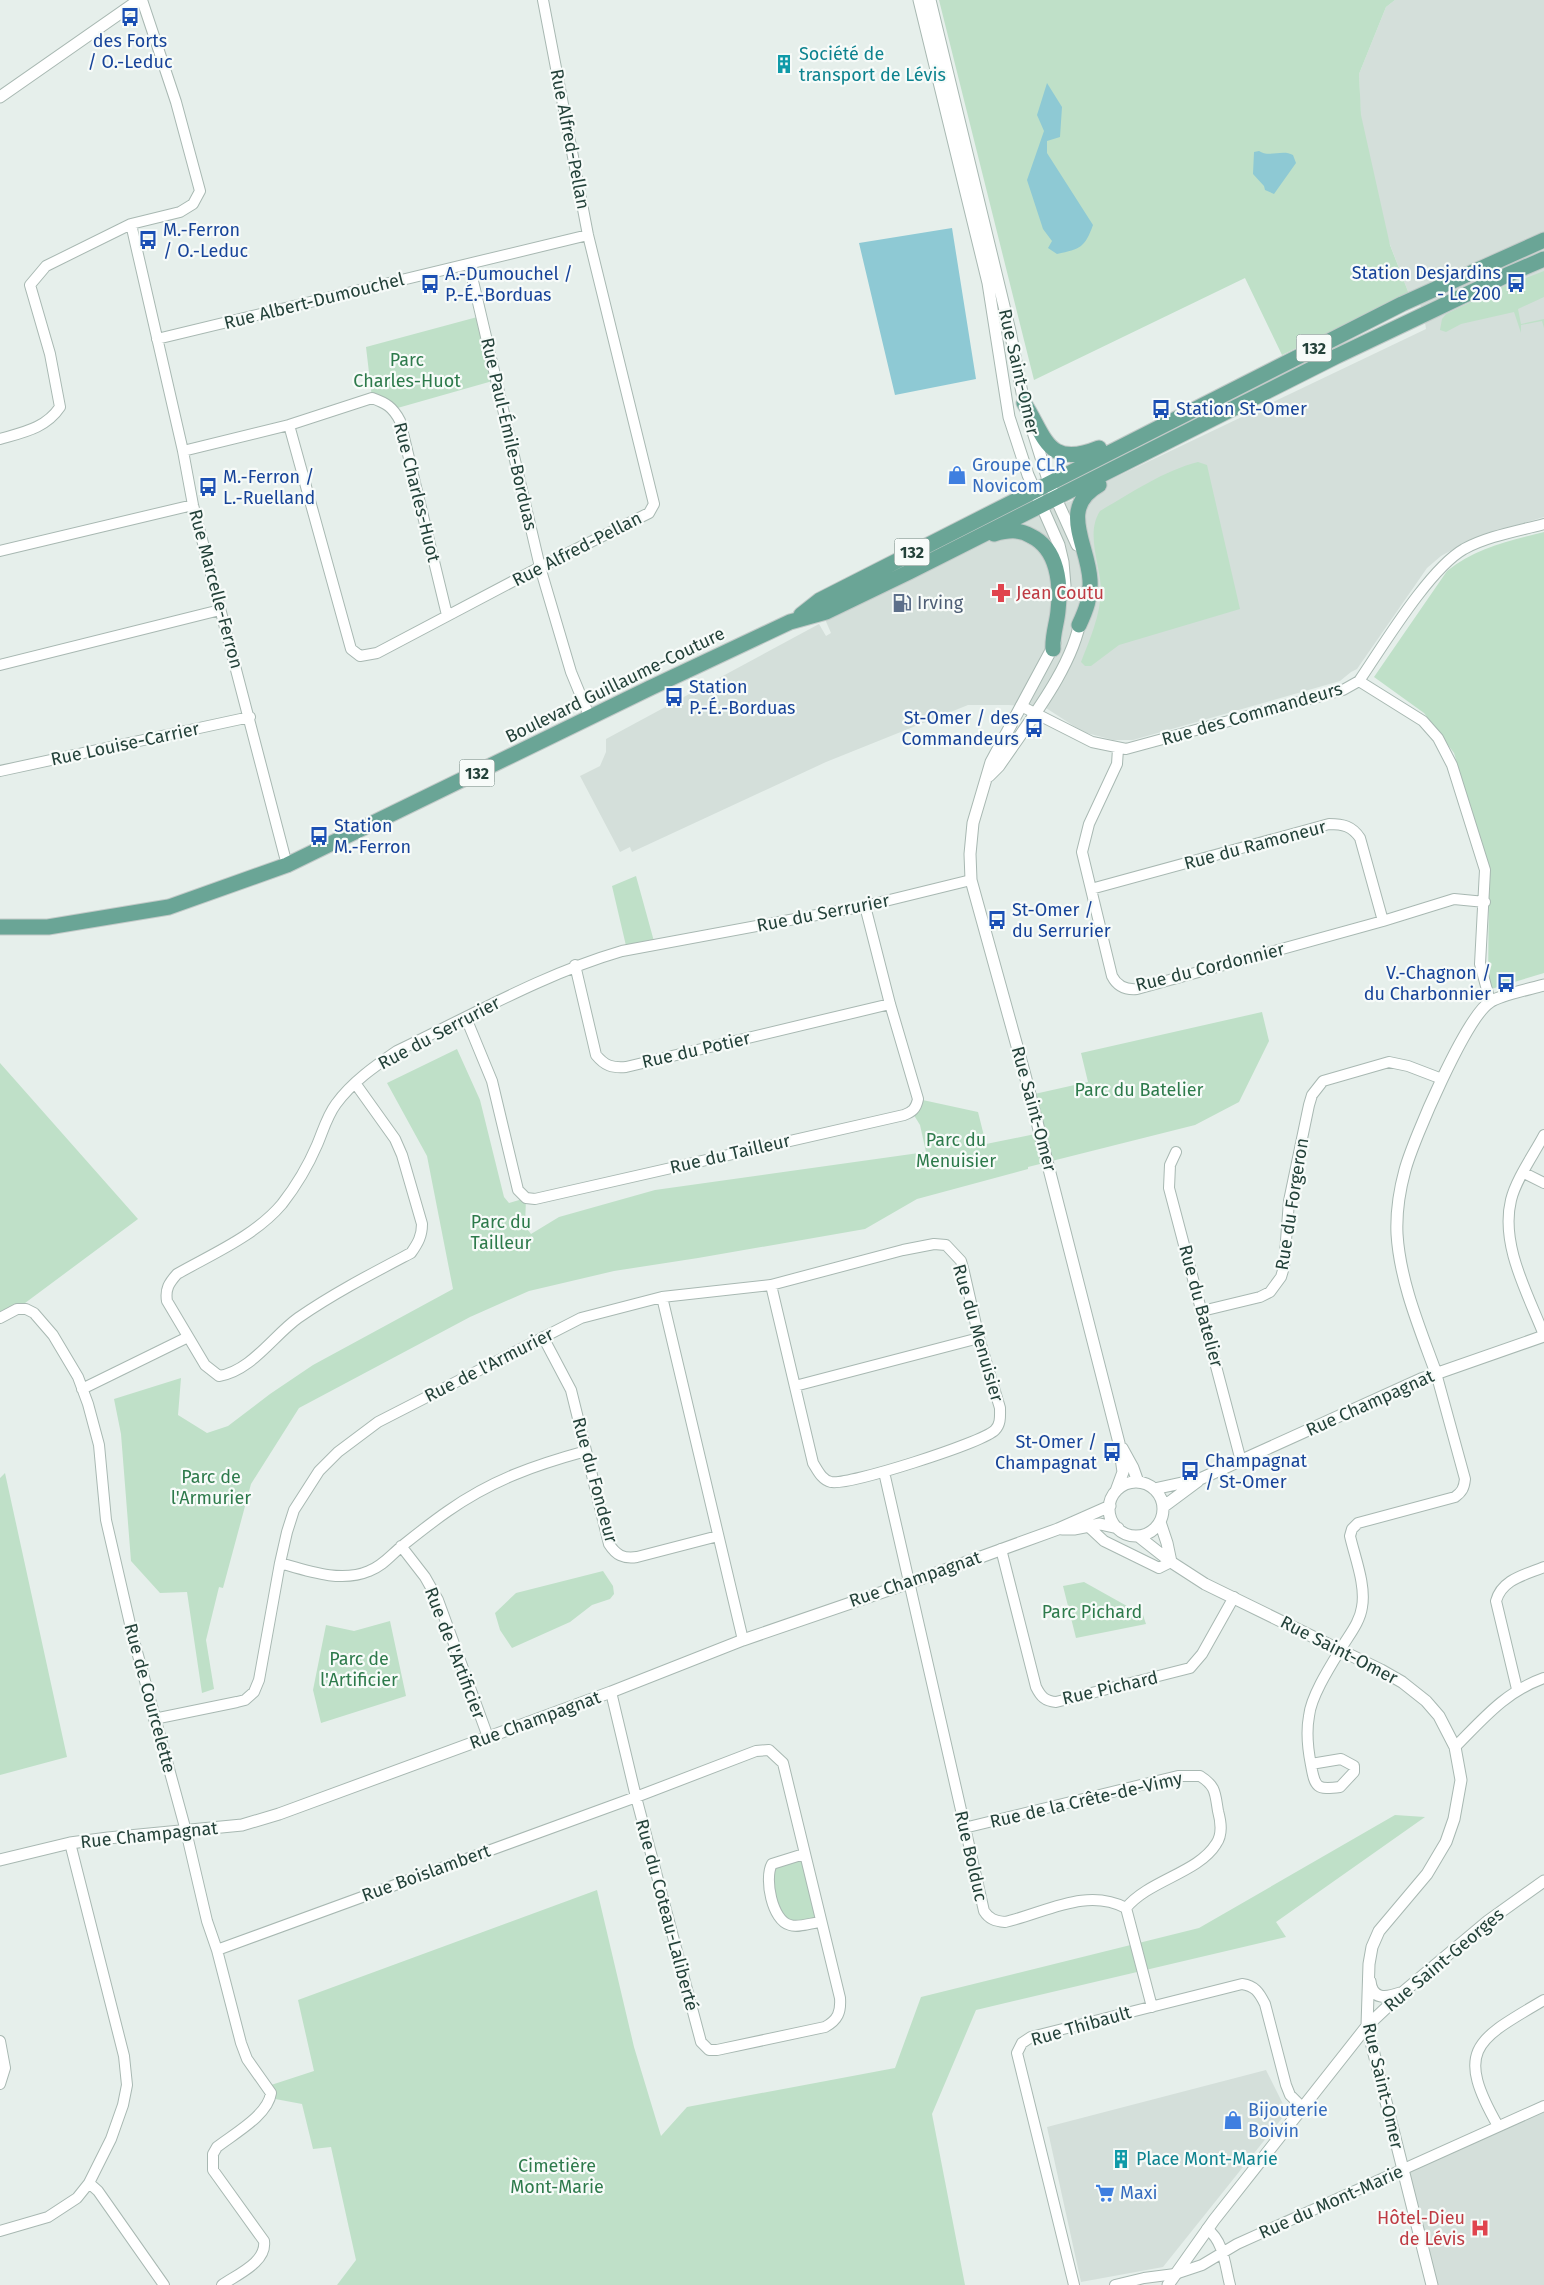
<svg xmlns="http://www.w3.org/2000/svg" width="1544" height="2285" viewBox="0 0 1544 2285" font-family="'Fira Sans',sans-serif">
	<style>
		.built { fill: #d4dfda }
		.green { fill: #bfe0c8 }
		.water { fill: #8ec9d4 }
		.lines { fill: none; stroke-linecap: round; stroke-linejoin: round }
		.minor-casing { stroke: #a8b8b2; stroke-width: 12 }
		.tertiary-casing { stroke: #a8b8b2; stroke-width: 13 }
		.primary-casing { stroke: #c2cac8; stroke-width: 17 }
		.minor { stroke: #fff; stroke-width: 10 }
		.tertiary { stroke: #fff; stroke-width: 11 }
		.primary { stroke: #6aa596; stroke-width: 15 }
		.labels { text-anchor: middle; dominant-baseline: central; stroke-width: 4.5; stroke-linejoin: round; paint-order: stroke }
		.shield { fill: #f7fbf9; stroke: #637a73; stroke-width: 1 }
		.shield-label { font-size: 16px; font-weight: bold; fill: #24423a }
		.transit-label { font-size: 18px; fill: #164399; stroke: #f7fbf9; text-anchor: start }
		.culture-label { font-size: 18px; fill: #0d838f; stroke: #f7fbf9; text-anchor: start }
		.street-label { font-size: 18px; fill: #24423a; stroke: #f7fbf9 }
		.park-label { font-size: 18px; fill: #2d7a4b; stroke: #f7fbf9 }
		.shop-label { font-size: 18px; fill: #366cbe; stroke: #f7fbf9; text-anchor: start }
		.health-label { font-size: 18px; fill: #be3a42; stroke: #f7fbf9; text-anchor: start }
		.service-label { font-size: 18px; fill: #4e5e75; stroke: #f7fbf9; text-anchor: start }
	</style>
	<rect width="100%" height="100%" fill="#e6efeb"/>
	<path class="built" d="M1395,0H1544V517L1472,539L1441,556L1427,568L1357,669L1351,672L1340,681L1133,740H1113L1083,732L1046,708L1009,705H968L826,762L632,852L630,847L620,852L580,776L600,766L606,752V739L819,624L826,636L831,633L824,617L1018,520L1082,497L1089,490L1426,329L1424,315L1417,297L1409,294L1379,216L1361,125L1359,74L1386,7Z
		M1266,2070L1287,2112L1163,2267L1081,2282L1047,2127Z
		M1544,2105V2285H1431L1403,2171Z"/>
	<path class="green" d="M939,0H1395L1386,7L1359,74L1361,115L1390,245L1409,294L1282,355L1245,278L1034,380Z
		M1544,271V297L1518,309L1521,324L1544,319V328L1542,321L1521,325V333L1514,312L1461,324L1446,332L1440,330L1442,319L1446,314L1509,284L1515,287L1520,284L1518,281Z
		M481,316L496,380L394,409L372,398L366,347Z
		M1198,462L1207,465L1240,609L1119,645L1091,666H1085L1081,662C1090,639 1100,616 1101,591C1101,566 1085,534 1100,511C1131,493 1163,471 1198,462Z
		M1544,532V973L1488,990L1489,871L1454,753L1424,713L1374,677L1447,571C1476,548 1509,541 1544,532Z
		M636,876L655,945L627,950L612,886Z
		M1262,1012L1269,1041L1239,1102L1195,1125L1028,1167V1169L917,1199L865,1229L698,1258L614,1271L529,1291L470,1317L299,1408L251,1484L223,1588L219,1587L206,1640L214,1689L202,1693L187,1592L160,1593L131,1561L121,1434L114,1399L181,1378L178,1415L207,1433L228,1426L270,1394L313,1365L453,1289L427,1156L387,1083L457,1049L480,1100L504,1197L509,1203L526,1198L525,1226L531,1234L559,1217L655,1190L926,1152L920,1125L912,1112L918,1099L978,1112L986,1144L1040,1133L1030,1095L1088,1082L1081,1053Z
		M0,1063L138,1219L17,1309L0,1318Z
		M5,1473L67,1757L0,1775V1478Z
		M603,1571L613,1586L614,1594L610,1599L592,1605L570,1622L512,1648L500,1630L495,1613L516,1593Z
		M1084,1582L1143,1615L1146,1624L1076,1638L1063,1586Z
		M390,1621L406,1696L321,1723L313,1690L326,1625L354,1631Z
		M1395,1815L1425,1817L1276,1922L1286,1937L976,2010L932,2114L965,2285H337L356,2260L331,2147L313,2149L302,2104L270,2098L268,2086L314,2071L298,2000L597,1890L634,2047L661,2136L687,2107L895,2068L921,1997L1199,1928Z
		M804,1854L820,1922L798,1925L776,1914L772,1864Z"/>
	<path class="water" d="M1047,83L1062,107L1060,137L1047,141V153L1093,225C1085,247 1081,249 1057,254L1048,248L1052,241L1043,229L1027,180L1044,131L1037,115Z
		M1259,151C1269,158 1282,149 1293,155L1296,163L1274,194L1265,190L1264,186L1253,174L1254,152Z
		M952,228L976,379L895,395L859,243Z"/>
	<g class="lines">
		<g class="minor-casing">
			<path id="minor" d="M131,224L183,451L193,505L287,865
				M469,264L540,567L571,672L590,718
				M157,339L588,235
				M289,425L351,649L360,656L377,653L540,567L649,513L654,504L588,235L543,0
				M0,439C24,432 46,428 60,407L50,354L30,285L46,266L131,224L180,212L193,204L200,191L176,102L142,0
				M183,451L289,425L372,398C386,403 393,407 400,421L447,615
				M0,551L193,505
				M0,665L220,610
				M1359,681L1423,721L1438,738L1452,765L1485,870L1480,964L1490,1001
				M1021,706L1092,742L1126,749L1343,690L1359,681C1383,646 1429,569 1464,549C1488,536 1518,531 1544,524
				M1118,749L1117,764L1089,824L1082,852L1112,976C1117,986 1125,990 1137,989L1383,921L1454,899L1485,902
				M0,771L250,717
				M1091,889L1329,824C1343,824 1352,826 1360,838L1383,921
				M575,965L596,1055C605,1066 612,1068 626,1067L890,1004
				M466,1018L492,1081L518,1190L526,1198L535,1199L904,1115C912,1112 916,1109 918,1099L890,1004L865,906
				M355,1083L395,1139L402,1155L422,1224C422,1236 418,1243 411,1253C373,1273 334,1293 298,1318C273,1336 251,1371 219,1376L205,1365L167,1301C165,1289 169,1283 177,1274C212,1254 255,1236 282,1204C296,1186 308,1166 317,1145C323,1131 327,1116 336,1104C352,1082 375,1066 397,1051C471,1016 543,974 622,951L865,906L971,880
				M1544,1135C1534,1154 1516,1179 1511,1200C1500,1245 1528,1294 1544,1335
				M1176,1152L1170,1165L1169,1188L1241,1461
				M1524,1173L1544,1183
				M662,1297L743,1640
				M1202,1311L1260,1297L1270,1292L1281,1277L1284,1267L1289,1201L1309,1105L1312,1095L1323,1081L1389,1062L1408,1066L1442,1079
				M0,1318L17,1309H26L34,1313L53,1335L78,1377L88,1404L99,1445L106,1520L133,1637L186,1831L207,1921L217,1950L241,2043L247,2059L271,2093C268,2115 235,2133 217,2147L213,2154V2170L264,2241C267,2262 238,2274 222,2285
				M543,1337L571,1390L609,1544C616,1555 623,1559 637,1557L718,1536
				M795,1386L979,1338
				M82,1389L188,1337
				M884,1472L984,1911C989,1919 995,1921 1005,1922C1045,1913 1086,1887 1126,1908L1152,2007
				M1089,1527L1104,1541L1159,1568L1171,1562
				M401,1546L425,1577L438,1600L488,1737
				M1001,1549L1036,1687C1041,1697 1045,1701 1056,1702L1190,1668L1202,1654L1234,1597
				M280,1563C308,1571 341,1583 369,1571C383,1566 391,1555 402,1546C417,1534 432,1522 448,1511C492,1480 535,1465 586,1451
				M1517,1689L1496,1601C1502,1579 1525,1575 1544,1567
				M154,1719L237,1702L245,1700L254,1692L259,1680L280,1563L287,1532L294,1510L319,1471L338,1452L378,1422L581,1318L662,1297L771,1285L903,1250L934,1244L946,1245L961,1261L964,1272L979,1338L1000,1408C1000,1416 1001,1424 995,1430C982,1443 847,1486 831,1482C822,1480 818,1471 813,1463L771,1285
				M1455,1747C1484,1718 1505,1692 1544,1678
				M1311,1764L1341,1759L1354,1766V1772L1340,1787C1317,1790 1315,1788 1311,1765C1308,1750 1306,1732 1309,1716C1311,1696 1331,1665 1342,1647C1349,1635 1360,1622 1362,1607C1366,1585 1355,1558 1350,1536L1352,1529L1358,1523L1455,1497C1462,1492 1464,1488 1465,1479L1436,1373
				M964,1828L1178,1776H1200C1216,1786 1215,1793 1218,1811C1221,1822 1223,1834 1216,1844C1198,1873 1149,1880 1126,1908
				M804,1854L772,1864C764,1878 772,1921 790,1925C798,1928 811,1923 820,1922
				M217,1950L636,1797L756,1751L769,1750L783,1763L840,1998C841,2012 838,2020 825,2027L717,2050H709L701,2042L636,1797L611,1692
				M0,2041L5,2068L0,2084
				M1498,2126C1454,2049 1476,2040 1544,2000
				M89,2183L98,2191L164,2285
				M1207,2229C1224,2241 1225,2266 1230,2285
				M0,2231L48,2217L77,2198L89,2183L111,2139L123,2105L127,2085L124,2056L70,1843
				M1074,2285L1017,2053L1022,2043L1031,2037L1242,1984C1255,1986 1259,1992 1265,2004L1286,2085L1290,2095L1302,2107
				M1115,2285L1144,2278L1175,2274L1202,2265L1237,2244L1544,2106"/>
		</g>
		<g class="tertiary-casing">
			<path id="tertiary" d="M919,0L988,283L1009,417L1028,475L1059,545L1063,562L1065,586
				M930,0L1010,331L1024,403L1049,483L1077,545
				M0,97L139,0
				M1055,643L991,762L973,823L970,854L971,880L1025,1075L1119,1443L1123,1472L1116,1491
				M989,776L999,766C1027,724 1073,668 1081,617
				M1436,1373C1420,1329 1400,1282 1397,1234C1396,1212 1399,1192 1405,1170C1413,1140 1466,1017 1490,1002C1500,995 1530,989 1544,985
				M1122,1448L1133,1468L1138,1482
				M1109 1509a27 27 0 1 1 54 0a27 27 0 1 1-54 0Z
				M1154,1489L1200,1479L1421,1379L1544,1336
				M1163,1507L1198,1481
				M1160,1522L1167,1543L1171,1562
				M1062,1529H1074L1100,1524L1118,1528
				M1138,1536L1171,1562L1205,1584L1381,1670L1402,1682L1426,1701L1439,1716L1455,1747L1461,1780L1454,1819L1446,1842L1427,1874L1379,1931L1372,1947L1369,1964L1367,2026L1432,2285
				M0,1860L70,1843L108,1838L242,1825L279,1814L611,1692L743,1640L909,1583L1058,1529L1110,1506
				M1370,1981C1372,2000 1386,1998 1400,1993
				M1168,2285L1214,2220L1367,2026L1402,1993L1488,1921L1544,1881"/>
		</g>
		<g class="primary-casing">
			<path id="primary" d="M1024,403C1046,437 1047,469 1099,448
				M994,534C1008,530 1019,529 1031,536C1058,549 1061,584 1058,611C1057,623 1052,636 1053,649
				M801,615L820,600L1402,304L1544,240
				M1079,625C1086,610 1091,597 1090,580C1088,544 1058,508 1099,485
				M0,927H48L169,907L287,865L650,688L790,622L826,612L909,572L1337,356L1507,275L1544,259"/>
		</g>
		<use href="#minor" class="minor"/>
		<use href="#tertiary" class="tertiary"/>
		<use href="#primary" class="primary"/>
	</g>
	<defs>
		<g id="bus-bare" transform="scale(1.5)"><path d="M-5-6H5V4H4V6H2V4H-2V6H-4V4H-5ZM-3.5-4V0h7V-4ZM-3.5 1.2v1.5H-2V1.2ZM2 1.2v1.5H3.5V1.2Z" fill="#1a4fb4" stroke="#f7fbf9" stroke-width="2.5" paint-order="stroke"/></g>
		<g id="building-bare" transform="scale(1.5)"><path d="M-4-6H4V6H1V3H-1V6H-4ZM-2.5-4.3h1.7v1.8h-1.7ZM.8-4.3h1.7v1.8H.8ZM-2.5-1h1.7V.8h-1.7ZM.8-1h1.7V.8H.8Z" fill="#0f9aa8" stroke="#f7fbf9" stroke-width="2.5" paint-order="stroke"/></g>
		<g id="shop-bare" transform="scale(1.5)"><path d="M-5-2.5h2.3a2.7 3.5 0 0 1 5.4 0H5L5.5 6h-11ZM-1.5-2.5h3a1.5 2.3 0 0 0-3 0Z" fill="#3f7fe0" stroke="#f7fbf9" stroke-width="2.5" paint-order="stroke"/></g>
		<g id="pharmacy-bare" transform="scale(1.5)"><path d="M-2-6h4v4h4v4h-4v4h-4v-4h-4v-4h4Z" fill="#e0444e" stroke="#f7fbf9" stroke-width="2.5" paint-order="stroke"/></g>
		<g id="fuel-bare" transform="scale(1.5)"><path d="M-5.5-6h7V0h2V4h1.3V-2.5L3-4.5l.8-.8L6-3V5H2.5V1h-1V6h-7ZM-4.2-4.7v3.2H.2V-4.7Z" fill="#5c6f8a" stroke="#f7fbf9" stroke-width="2.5" paint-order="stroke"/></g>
		<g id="supermarket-bare" transform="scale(1.5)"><path d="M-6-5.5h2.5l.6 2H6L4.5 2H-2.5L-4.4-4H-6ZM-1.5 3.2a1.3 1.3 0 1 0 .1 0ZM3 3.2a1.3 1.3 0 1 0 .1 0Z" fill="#3f7fe0" stroke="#f7fbf9" stroke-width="2.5" paint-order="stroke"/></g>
		<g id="hospital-bare" transform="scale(1.5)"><path d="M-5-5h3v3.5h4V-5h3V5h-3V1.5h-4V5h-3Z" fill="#e0444e" stroke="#f7fbf9" stroke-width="2.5" paint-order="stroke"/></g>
	</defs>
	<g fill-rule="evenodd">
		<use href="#bus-bare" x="130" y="17"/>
		<use href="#building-bare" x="784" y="64"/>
		<use href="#bus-bare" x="148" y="240"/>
		<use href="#bus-bare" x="1516" y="283"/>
		<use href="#bus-bare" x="430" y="284"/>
		<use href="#bus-bare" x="1161" y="409"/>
		<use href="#shop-bare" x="957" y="475"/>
		<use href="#bus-bare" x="208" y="487"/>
		<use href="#pharmacy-bare" x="1001" y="593"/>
		<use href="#fuel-bare" x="902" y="603"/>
		<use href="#bus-bare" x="674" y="697"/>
		<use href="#bus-bare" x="1034" y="728"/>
		<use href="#bus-bare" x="319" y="836"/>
		<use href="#bus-bare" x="997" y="920"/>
		<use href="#bus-bare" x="1506" y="983"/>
		<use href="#bus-bare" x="1112" y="1452"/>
		<use href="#bus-bare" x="1190" y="1471"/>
		<use href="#shop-bare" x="1233" y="2120"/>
		<use href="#building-bare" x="1121" y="2159"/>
		<use href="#supermarket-bare" x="1105" y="2193"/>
		<use href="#hospital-bare" x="1480" y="2228"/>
	</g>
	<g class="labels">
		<g class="shield">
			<rect x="1296.5" y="334.5" width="35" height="27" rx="4"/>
			<rect x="894.5" y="538.5" width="35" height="27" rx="4"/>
			<rect x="459.5" y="759.5" width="35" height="27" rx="4"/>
		</g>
		<g class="shield-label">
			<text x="1314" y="348">132</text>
			<text x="912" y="552">132</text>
			<text x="477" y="773">132</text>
		</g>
		<g class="transit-label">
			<text x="130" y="41" text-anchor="middle">des Forts<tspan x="130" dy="21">/ O.-Leduc</tspan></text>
			<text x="163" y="230">M.-Ferron<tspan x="163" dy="21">/ O.-Leduc</tspan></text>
			<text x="1501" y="273" text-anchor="end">Station Desjardins<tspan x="1501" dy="21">- Le 200</tspan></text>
			<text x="445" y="274">A.-Dumouchel /<tspan x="445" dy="21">P.-É.-Borduas</tspan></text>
			<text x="1176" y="409">Station St-Omer</text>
			<text x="223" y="477">M.-Ferron /<tspan x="223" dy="21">L.-Ruelland</tspan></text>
			<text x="689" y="687">Station<tspan x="689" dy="21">P.-É.-Borduas</tspan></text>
			<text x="1019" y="718" text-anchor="end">St-Omer / des<tspan x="1019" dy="21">Commandeurs</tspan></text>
			<text x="334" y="826">Station<tspan x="334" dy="21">M.-Ferron</tspan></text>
			<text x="1012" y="910">St-Omer /<tspan x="1012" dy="21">du Serrurier</tspan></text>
			<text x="1491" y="973" text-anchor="end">V.-Chagnon /<tspan x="1491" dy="21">du Charbonnier</tspan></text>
			<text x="1097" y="1442" text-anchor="end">St-Omer /<tspan x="1097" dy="21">Champagnat</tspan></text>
			<text x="1205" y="1461">Champagnat<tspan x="1205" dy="21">/ St-Omer</tspan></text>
		</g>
		<g class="culture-label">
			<text x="799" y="54">Société de<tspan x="799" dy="21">transport de Lévis</tspan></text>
			<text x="1136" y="2159">Place Mont-Marie</text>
		</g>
		<g class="street-label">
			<text transform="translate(570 139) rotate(79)">Rue Alfred-Pellan</text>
			<text transform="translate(314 301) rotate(-14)">Rue Albert-Dumouchel</text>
			<text transform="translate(1019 372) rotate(77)">Rue Saint-Omer</text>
			<text transform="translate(509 434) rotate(77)">Rue Paul-Émile-Borduas</text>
			<text transform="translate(417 492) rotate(76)">Rue Charles-Huot</text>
			<text transform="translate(577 549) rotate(-27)">Rue Alfred-Pellan</text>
			<text transform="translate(216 589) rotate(75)">Rue Marcelle-Ferron</text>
			<text transform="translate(615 685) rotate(-26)">Boulevard Guillaume-Couture</text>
			<text transform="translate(1252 714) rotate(-16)">Rue des Commandeurs</text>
			<text transform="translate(125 744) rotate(-12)">Rue Louise-Carrier</text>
			<text transform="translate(1255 845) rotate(-15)">Rue du Ramoneur</text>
			<text transform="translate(823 913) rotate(-11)">Rue du Serrurier</text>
			<text transform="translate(1210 967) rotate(-14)">Rue du Cordonnier</text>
			<text transform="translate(439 1033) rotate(-28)">Rue du Serrurier</text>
			<text transform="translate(696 1050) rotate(-13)">Rue du Potier</text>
			<text transform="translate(1034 1109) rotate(75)">Rue Saint-Omer</text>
			<text transform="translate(730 1154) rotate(-13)">Rue du Tailleur</text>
			<text transform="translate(1292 1204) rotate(-81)">Rue du Forgeron</text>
			<text transform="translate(1201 1306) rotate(75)">Rue du Batelier</text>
			<text transform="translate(978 1333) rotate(74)">Rue du Menuisier</text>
			<text transform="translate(489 1365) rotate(-27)">Rue de l'Armurier</text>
			<text transform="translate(1370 1403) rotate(-24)">Rue Champagnat</text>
			<text transform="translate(595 1480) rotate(75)">Rue du Fondeur</text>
			<text transform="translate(915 1579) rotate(-19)">Rue Champagnat</text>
			<text transform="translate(1339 1650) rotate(27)">Rue Saint-Omer</text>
			<text transform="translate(455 1653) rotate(69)">Rue de l'Artificier</text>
			<text transform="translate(1110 1688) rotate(-13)">Rue Pichard</text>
			<text transform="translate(150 1698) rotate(75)">Rue de Courcelette</text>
			<text transform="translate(535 1720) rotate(-20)">Rue Champagnat</text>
			<text transform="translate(1086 1800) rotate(-13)">Rue de la Crête-de-Vimy</text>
			<text transform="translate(149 1835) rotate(-6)">Rue Champagnat</text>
			<text transform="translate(971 1856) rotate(77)">Rue Bolduc</text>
			<text transform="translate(426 1873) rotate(-20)">Rue Boislambert</text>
			<text transform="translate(667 1915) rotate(75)">Rue du Coteau-Laliberté</text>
			<text transform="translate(1444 1960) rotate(-40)">Rue Saint-Georges</text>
			<text transform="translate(1081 2026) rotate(-16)">Rue Thibault</text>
			<text transform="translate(1383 2086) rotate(77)">Rue Saint-Omer</text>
			<text transform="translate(1331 2202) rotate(-24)">Rue du Mont-Marie</text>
		</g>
		<g class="park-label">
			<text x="407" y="360">Parc<tspan x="407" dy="21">Charles-Huot</tspan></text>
			<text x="1139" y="1090">Parc du Batelier</text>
			<text x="956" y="1140">Parc du<tspan x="956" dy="21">Menuisier</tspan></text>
			<text x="501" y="1222">Parc du<tspan x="501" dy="21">Tailleur</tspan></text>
			<text x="211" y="1477">Parc de<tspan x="211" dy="21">l'Armurier</tspan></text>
			<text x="1092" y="1612">Parc Pichard</text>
			<text x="359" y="1659">Parc de<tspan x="359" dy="21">l'Artificier</tspan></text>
			<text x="557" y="2166">Cimetière<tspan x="557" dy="21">Mont-Marie</tspan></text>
		</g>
		<g class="shop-label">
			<text x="972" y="465">Groupe CLR<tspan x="972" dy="21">Novicom</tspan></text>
			<text x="1248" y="2110">Bijouterie<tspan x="1248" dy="21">Boivin</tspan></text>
			<text x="1120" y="2193">Maxi</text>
		</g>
		<g class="health-label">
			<text x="1016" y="593">Jean Coutu</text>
			<text x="1465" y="2218" text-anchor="end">Hôtel-Dieu<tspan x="1465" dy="21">de Lévis</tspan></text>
		</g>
		<g class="service-label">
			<text x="917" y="603">Irving</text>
		</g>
	</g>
</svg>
